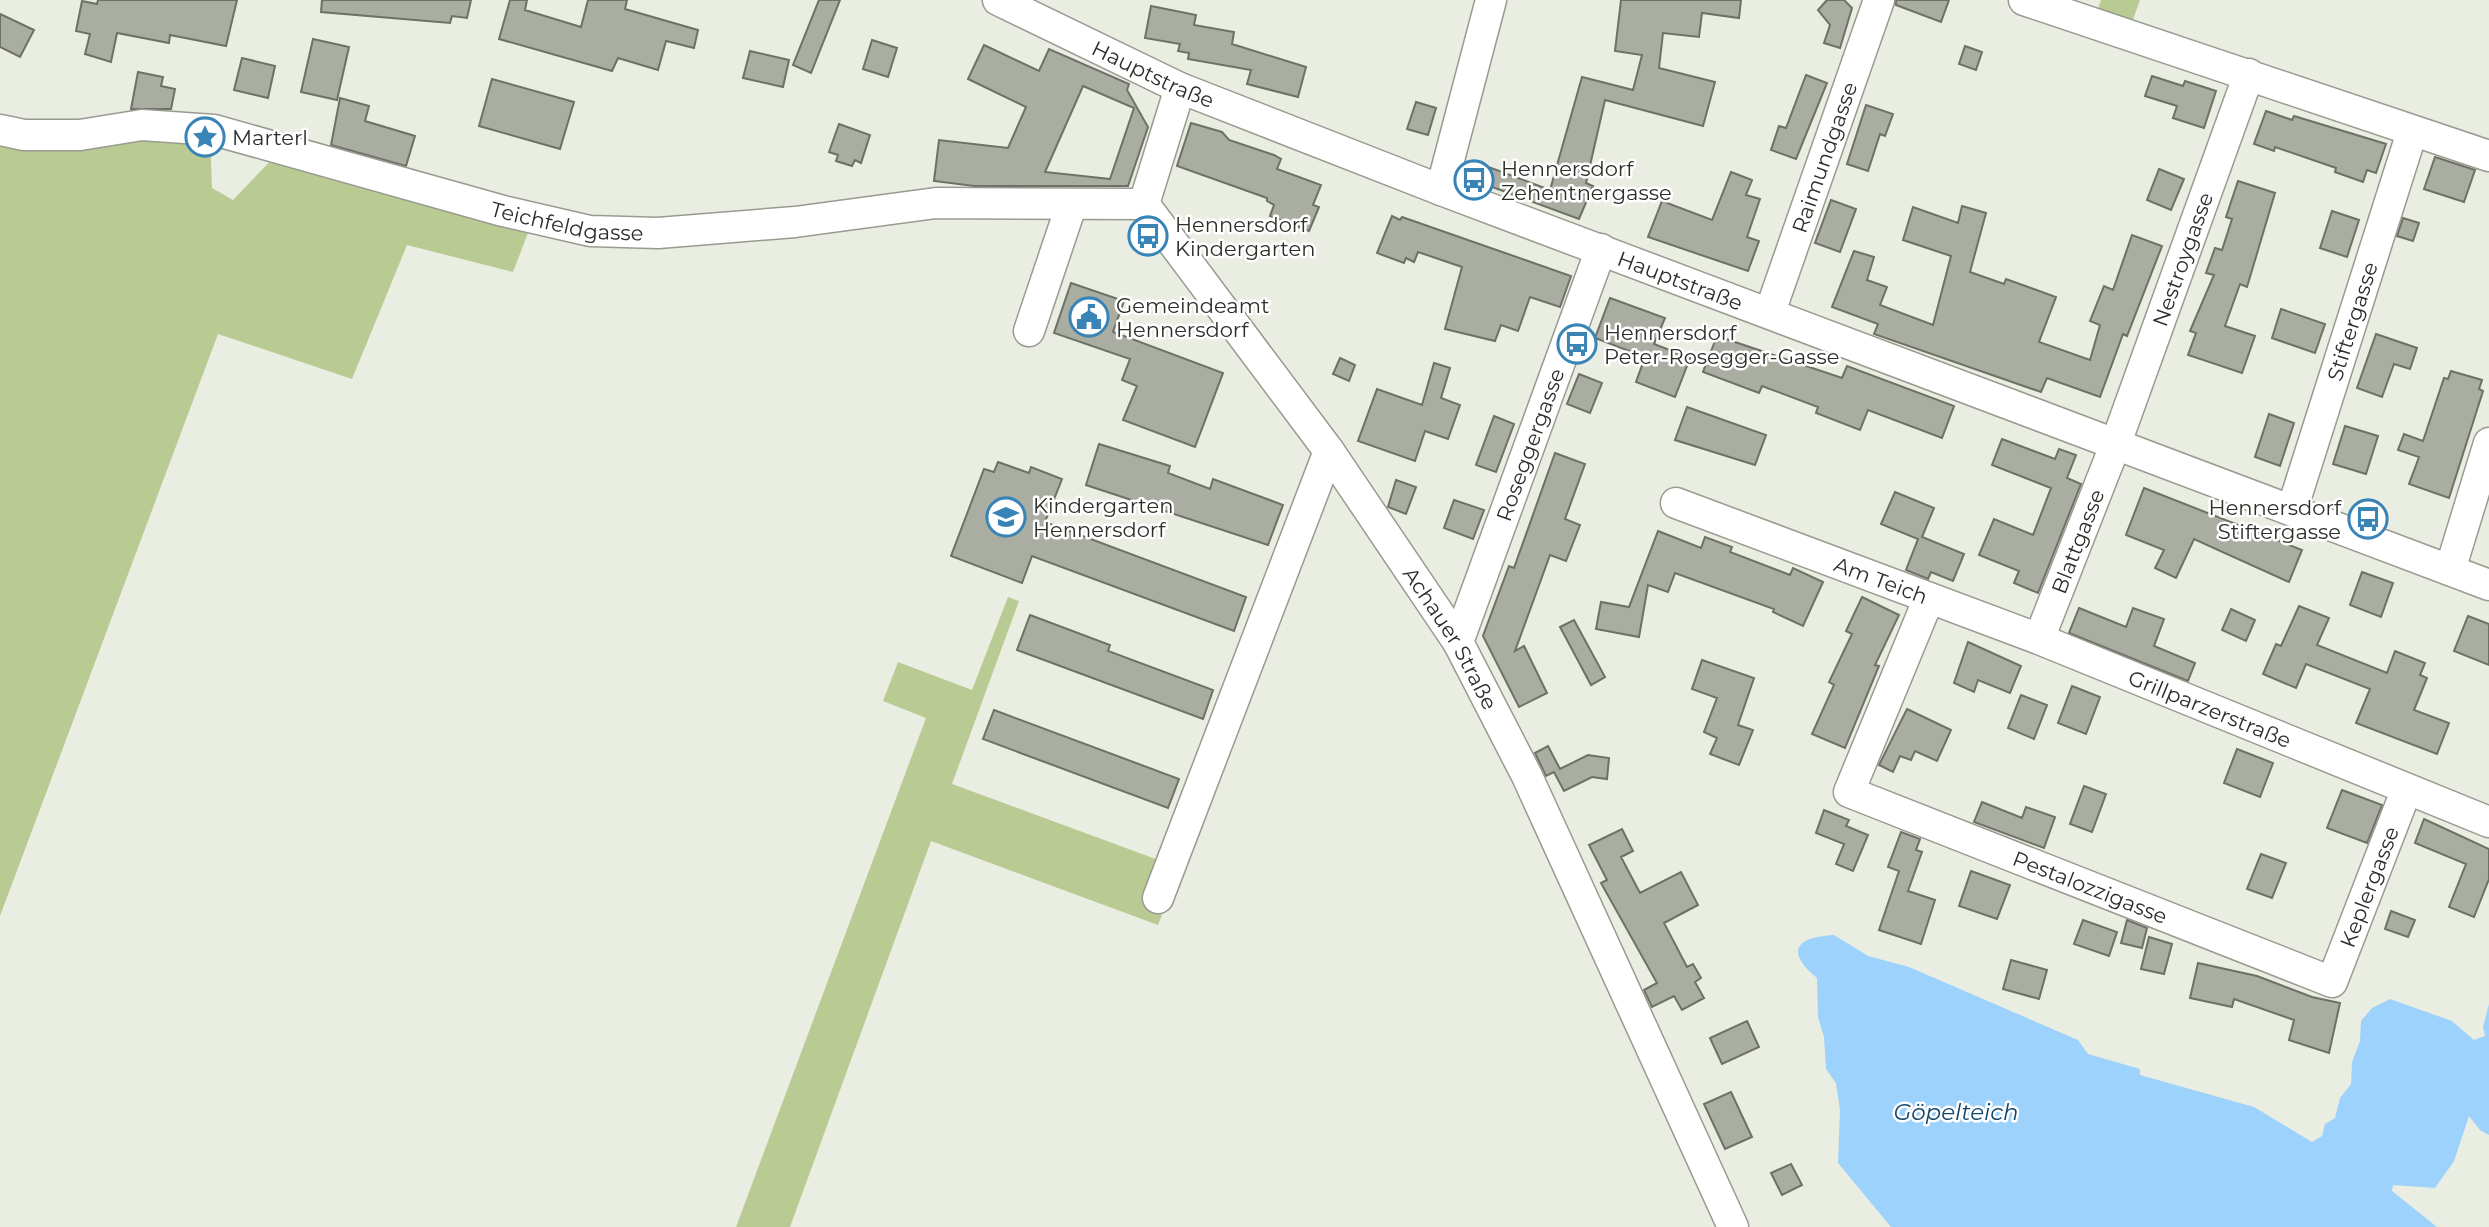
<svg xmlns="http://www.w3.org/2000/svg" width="2489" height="1227" viewBox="0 0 2489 1227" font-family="Montserrat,sans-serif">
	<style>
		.green { fill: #baca93 }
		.water { fill: #9cd2fc }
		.building { fill: #aaada2; stroke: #6d7166; stroke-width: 2; fill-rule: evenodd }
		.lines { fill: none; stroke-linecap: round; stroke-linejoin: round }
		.minor-casing { stroke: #989b90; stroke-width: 33 }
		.minor { stroke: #fff; stroke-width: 30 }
		.labels { text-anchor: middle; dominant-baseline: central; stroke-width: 5; stroke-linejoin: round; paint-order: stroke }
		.street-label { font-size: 21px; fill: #2c2e29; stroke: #fff }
		.poi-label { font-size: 21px; fill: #2c2e29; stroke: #fff; text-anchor: start }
		.water-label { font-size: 23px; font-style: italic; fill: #13486b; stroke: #fff }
	</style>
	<rect width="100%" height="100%" fill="#eaede1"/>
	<path class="green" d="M2101,0H2140L2131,25L2096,14Z
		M210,134L212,188L233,200L278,153L531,225L513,272L407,245L352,379L218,334L0,916V137Z
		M1008,597L1019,601L952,784L1180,868L1158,925L931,841L790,1227H736L926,718L883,701L898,662L972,690Z"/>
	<path class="water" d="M1834,935L1868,956L1909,967L2078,1040L2088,1054L2140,1069V1075L2254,1107L2312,1142L2322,1136L2325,1124L2335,1118L2340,1098L2351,1084L2352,1062L2360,1041L2361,1021L2372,1008L2390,999L2452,1021L2474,1040L2485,1036L2483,1027L2489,1004V1135L2480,1130L2469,1116L2454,1161L2435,1188L2393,1185L2392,1191L2437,1227H1891L1838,1163L1840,1110L1836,1083L1826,1069L1824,1037L1818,1017L1817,978C1784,951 1797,937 1834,935Z"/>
	<path class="building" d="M98,0H237L226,46L170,35L169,43L117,33L111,62L85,54L90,34L76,31L82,1L97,4Z
		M322,0H471L467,18L452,16L450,23L321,12Z
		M510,0H527L525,10L581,27L588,0H627L625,9L698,30L694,48L666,41L658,70L618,58L612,71L499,39Z
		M819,0H840L811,73L793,65Z
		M1621,0H1741L1739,18L1702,13L1699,37L1663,33L1659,68L1715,82L1703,126L1605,100L1586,183L1593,186L1579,219L1481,183L1486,166L1550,190L1582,77L1633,90L1642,55L1615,51Z
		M1827,0H1844L1852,8L1840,48L1824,43L1830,25L1818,10Z
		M1896,0H1949L1941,22L1896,5Z
		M1151,6L1196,15L1194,25L1234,32L1232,44L1306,67L1298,97L1247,84L1251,70L1188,59L1189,53L1178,51L1180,44L1145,38Z
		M0,14L34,30L20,57L0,47Z
		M313,39L349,47L337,100L301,92Z
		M872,40L897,48L888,77L863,69Z
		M984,45L1039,71L1049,49L1129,84L1127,90L1148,127L1128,186H974L934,181L939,140L1008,148L1026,107L968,79ZM1083,86L1134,108L1110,179L1045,172Z
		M1965,46L1982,52L1976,70L1959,64Z
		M750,51L789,60L783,87L743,78Z
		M242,58L275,66L268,98L234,90Z
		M138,72L163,77L161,86L175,89L171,109H131Z
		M1806,75L1827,83L1796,159L1771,150L1779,126L1786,128Z
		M2152,76L2183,86L2185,81L2216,91L2204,128L2173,118L2177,106L2145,96Z
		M492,79L574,102L560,149L479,126Z
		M340,98L369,106L365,121L415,136L406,166L331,145Z
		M1416,102L1436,108L1428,135L1407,129Z
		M1866,105L1893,114L1885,136L1880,134L1868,171L1847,164Z
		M2266,111L2292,120L2294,116L2386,144L2376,173L2367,170L2363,182L2335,172L2336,168L2275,147L2274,151L2254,144Z
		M1191,123L1222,132L1229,140L1274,155L1281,159L1277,169L1321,185L1313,205L1319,207L1309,231L1270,216L1274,205L1267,201V198L1177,166Z
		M839,124L870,135L861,163L855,160L852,166L836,161L838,155L829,152Z
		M2435,157L2475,170L2464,202L2424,189Z
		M2159,169L2184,179L2171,210L2147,200Z
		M1731,172L1752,180L1746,195L1760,199L1747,237L1759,241L1748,271L1648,237L1662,201L1712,220Z
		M2238,181L2275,193L2247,287L2240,284L2225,326L2255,336L2242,373L2188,355L2196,333L2190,331L2214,275L2206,273L2215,248L2222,250L2232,219L2226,217Z
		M1831,200L1856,209L1840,252L1815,243Z
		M1962,206L1986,213L1970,272L2004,284L2006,279L2056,297L2039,342L2090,360L2100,325L2090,321L2104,286L2113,290L2132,235L2162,246L2127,336L2123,334L2100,397L2047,378L2041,392L1874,334L1878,324L1832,307L1854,251L1874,257L1867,280L1887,287L1880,305L1933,325L1951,256L1903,240L1913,207L1958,223Z
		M2332,211L2359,220L2347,257L2320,248Z
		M1392,216L1400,220L1402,217L1571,276L1560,307L1530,297L1518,331L1501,325L1495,341L1445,329L1462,267L1418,252L1414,262L1406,258L1404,263L1377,253Z
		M2403,218L2419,223L2413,241L2397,236Z
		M1071,283L1124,301L1113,332L1223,373L1195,447L1123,420L1137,386L1122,380L1130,359L1054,333Z
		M1610,298L1665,318L1654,344L1690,358L1675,397L1636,382L1645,357L1595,338Z
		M2281,309L2325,324L2315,353L2272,338Z
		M2376,334L2417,348L2410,369L2394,364L2382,397L2357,388Z
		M1717,336L1842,378L1847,366L1954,406L1942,438L1868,410L1860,430L1816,413L1818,407L1762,386L1759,393L1703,372Z
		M1340,358L1355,365L1349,381L1333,374Z
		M1434,363L1450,368L1441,398L1460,405L1448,439L1425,431L1415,461L1358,441L1377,389L1422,405Z
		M2451,371L2482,380L2479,389L2483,391L2449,498L2409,484L2419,457L2398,450L2404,434L2423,441L2444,378L2448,379Z
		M1579,374L1602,383L1590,413L1567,404Z
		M1687,407L1766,435L1755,465L1675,440Z
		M2269,414L2294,423L2280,466L2255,457Z
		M1494,416L1514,424L1496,472L1476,465Z
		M2345,426L2378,436L2366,474L2333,464Z
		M2002,439L2055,459L2059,449L2076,455L2067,478L2081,484L2038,593L2014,583L2019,571L1979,555L1994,519L2033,535L2051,488L1992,465Z
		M1099,444L1170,466L1168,473L1210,489L1213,479L1283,505L1268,545L1086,485Z
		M1555,453L1585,464L1565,519L1580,525L1566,561L1550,555L1515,651L1524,646L1547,693L1519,707L1483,636L1509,566L1514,568Z
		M998,462L1029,473L1031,467L1062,479L1045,522L1246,597L1234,631L1032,556L1022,583L951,556L984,469L994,472Z
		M1396,480L1416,487L1406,514L1388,507Z
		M2144,488L2302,550L2289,582L2194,539L2176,578L2155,568L2164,550L2126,535Z
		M1895,492L1934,508L1922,537L1964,554L1953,581L1931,572L1928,579L1906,570L1918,539L1881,524Z
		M1454,500L1484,510L1473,539L1444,528Z
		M1658,531L1701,548L1705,537L1732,547L1730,552L1790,575L1793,568L1823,582L1803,626L1773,612L1774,609L1675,573L1668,592L1648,585L1639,637L1596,629L1601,602L1629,607Z
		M2362,572L2393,583L2381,617L2350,605Z
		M1862,597L1899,615L1875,665L1879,666L1845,748L1812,734L1834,685L1829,682L1852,634L1846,631Z
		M2299,606L2329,618L2317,645L2387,673L2395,651L2425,663L2420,675L2427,678L2414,710L2449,723L2437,754L2356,723L2370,689L2306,664L2296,688L2263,674L2276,644L2281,646Z
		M2079,608L2126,627L2133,608L2164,619L2154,646L2195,663L2188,681L2069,633Z
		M2231,609L2255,620L2246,641L2222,630Z
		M1030,615L1110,645L1108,651L1213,690L1203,719L1017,650Z
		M2468,616L2489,624V665L2454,651Z
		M1574,620L1605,677L1591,685L1560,627Z
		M1968,642L2021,666L2010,693L1978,680L1974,692L1954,683Z
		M1702,660L1754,678L1738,725L1753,730L1739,765L1710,754L1717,738L1704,732L1717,698L1692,689Z
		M2072,686L2100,697L2086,734L2058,723Z
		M2021,695L2047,705L2034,739L2008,728Z
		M1907,709L1951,730L1937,761L1915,751L1911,760L1900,756L1893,772L1879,765Z
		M994,710L1179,779L1168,808L983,739Z
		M1548,746L1560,769L1588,755L1609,758L1607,779L1592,777L1564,791L1554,772L1546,776L1535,753Z
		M2237,749L2273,763L2260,797L2224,783Z
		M2084,786L2106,794L2092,832L2070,824Z
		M2342,790L2382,805L2367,843L2327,828Z
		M1982,802L2022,818L2026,807L2055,817L2044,848L1974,822Z
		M1824,810L1849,820L1846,826L1868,835L1853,871L1836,864L1844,844L1816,833Z
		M2424,819L2489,849V879L2474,917L2449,907L2466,864L2415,843Z
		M1622,829L1633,851L1621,857L1640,893L1681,872L1698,905L1664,923L1687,967L1693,964L1701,978L1695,982L1704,998L1682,1010L1674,996L1652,1007L1644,990L1657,983L1601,883L1607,880L1589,845Z
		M1901,832L1920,839L1916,850L1922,852L1908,891L1935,900L1921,944L1879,930L1899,871L1888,867Z
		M2261,854L2286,863L2272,898L2247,889Z
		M1971,871L2010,885L1997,919L1959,906Z
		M2391,911L2415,920L2408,937L2385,929Z
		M2083,920L2117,932L2109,956L2074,944Z
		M2127,920L2147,928L2142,948L2121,943Z
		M2149,937L2172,944L2164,974L2141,969Z
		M2011,960L2047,970L2039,999L2003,989Z
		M2198,963L2257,976L2312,997L2340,1003L2329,1053L2289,1040L2294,1020L2234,999L2232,1007L2190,998Z
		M1747,1021L1759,1047L1722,1064L1710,1038Z
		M1731,1092L1752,1137L1725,1149L1704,1104Z
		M1791,1164L1802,1185L1782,1195L1771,1173Z"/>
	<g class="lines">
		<g class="minor-casing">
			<g id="minor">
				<path id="s1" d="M998,0L1180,88L1441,190L2489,585"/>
				<path d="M2024,0L2489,156"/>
				<path id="s2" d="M0,130L24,135H80L142,125L214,130L503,211L590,231L658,233L795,222L936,203L1144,204"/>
				<path d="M1441,190L1491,0"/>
				<path id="s3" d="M1144,204L1329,451L1458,642L1527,776L1733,1227"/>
				<path d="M1144,204L1180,88"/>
				<path id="s4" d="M1770,312L1879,0"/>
				<path d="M1029,331L1071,206"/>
				<path id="s5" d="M1676,503L2039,639L2489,822"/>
				<path id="s6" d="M2292,510L2412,132"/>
				<path d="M2450,570L2489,443"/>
				<path id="s7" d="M1929,598L1849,792L2332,982L2406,791"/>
				<path id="s8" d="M2039,639L2116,443L2249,74"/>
				<path id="s9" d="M1458,642L1601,249"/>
				<path d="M1158,898L1329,451"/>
			</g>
		</g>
		<use href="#minor" class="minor"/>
	</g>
	<defs>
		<g id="sight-ring" transform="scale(2.0125)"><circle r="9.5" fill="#fff" stroke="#3984b7" stroke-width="1.5"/><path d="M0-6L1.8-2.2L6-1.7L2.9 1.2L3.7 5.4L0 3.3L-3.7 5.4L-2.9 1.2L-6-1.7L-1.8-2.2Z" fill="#3984b7"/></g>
		<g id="bus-ring" transform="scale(2.0125)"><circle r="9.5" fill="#fff" stroke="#3984b7" stroke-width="1.5"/><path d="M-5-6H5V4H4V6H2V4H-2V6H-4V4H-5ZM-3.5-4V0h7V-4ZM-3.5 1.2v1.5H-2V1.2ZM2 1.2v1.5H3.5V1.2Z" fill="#3984b7"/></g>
		<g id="civic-ring" transform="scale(2.0125)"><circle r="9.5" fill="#fff" stroke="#3984b7" stroke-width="1.5"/><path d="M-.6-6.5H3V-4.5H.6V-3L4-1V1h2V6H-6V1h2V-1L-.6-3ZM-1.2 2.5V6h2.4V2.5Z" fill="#3984b7"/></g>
		<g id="school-ring" transform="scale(2.0125)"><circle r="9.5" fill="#fff" stroke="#3984b7" stroke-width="1.5"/><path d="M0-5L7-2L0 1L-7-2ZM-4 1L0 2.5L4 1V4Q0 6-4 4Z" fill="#3984b7"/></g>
	</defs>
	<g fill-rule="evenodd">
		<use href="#sight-ring" x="205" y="137"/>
		<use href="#bus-ring" x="1474" y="180"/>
		<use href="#bus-ring" x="1148" y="236"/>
		<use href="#civic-ring" x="1089" y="317"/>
		<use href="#bus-ring" x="1577" y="344"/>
		<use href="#school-ring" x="1006" y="517"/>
		<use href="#bus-ring" x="2368" y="519"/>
	</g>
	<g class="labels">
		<g class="street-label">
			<text stroke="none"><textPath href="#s1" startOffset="172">Hauptstraße</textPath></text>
			<text stroke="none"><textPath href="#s4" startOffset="164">Raimundgasse</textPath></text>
			<text stroke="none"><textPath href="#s2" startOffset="581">Teichfeldgasse</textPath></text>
			<text stroke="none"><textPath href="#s8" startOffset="406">Nestroygasse</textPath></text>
			<text stroke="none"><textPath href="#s1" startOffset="738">Hauptstraße</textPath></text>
			<text stroke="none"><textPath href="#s6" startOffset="198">Stiftergasse</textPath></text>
			<text stroke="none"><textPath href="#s9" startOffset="210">Roseggergasse</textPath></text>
			<text stroke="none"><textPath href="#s8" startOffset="105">Blattgasse</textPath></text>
			<text stroke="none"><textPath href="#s5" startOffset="219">Am Teich</textPath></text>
			<text stroke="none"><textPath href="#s3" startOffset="532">Achauer Straße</textPath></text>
			<text stroke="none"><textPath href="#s5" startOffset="572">Grillparzerstraße</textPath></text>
			<text stroke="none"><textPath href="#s7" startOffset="831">Keplergasse</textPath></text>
			<text stroke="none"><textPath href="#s7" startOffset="469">Pestalozzigasse</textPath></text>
		</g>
		<g class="poi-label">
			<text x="232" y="137">Marterl</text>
			<text x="1501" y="168">Hennersdorf<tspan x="1501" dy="24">Zehentnergasse</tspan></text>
			<text x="1175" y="224">Hennersdorf<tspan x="1175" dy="24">Kindergarten</tspan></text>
			<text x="1116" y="305">Gemeindeamt<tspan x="1116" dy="24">Hennersdorf</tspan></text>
			<text x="1604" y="332">Hennersdorf<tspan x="1604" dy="24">Peter-Rosegger-Gasse</tspan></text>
			<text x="1033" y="505">Kindergarten<tspan x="1033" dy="24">Hennersdorf</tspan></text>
			<text x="2341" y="507" text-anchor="end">Hennersdorf<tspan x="2341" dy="24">Stiftergasse</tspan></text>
		</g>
		<g class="water-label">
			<text x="1956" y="1112">Göpelteich</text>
		</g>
	</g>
</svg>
